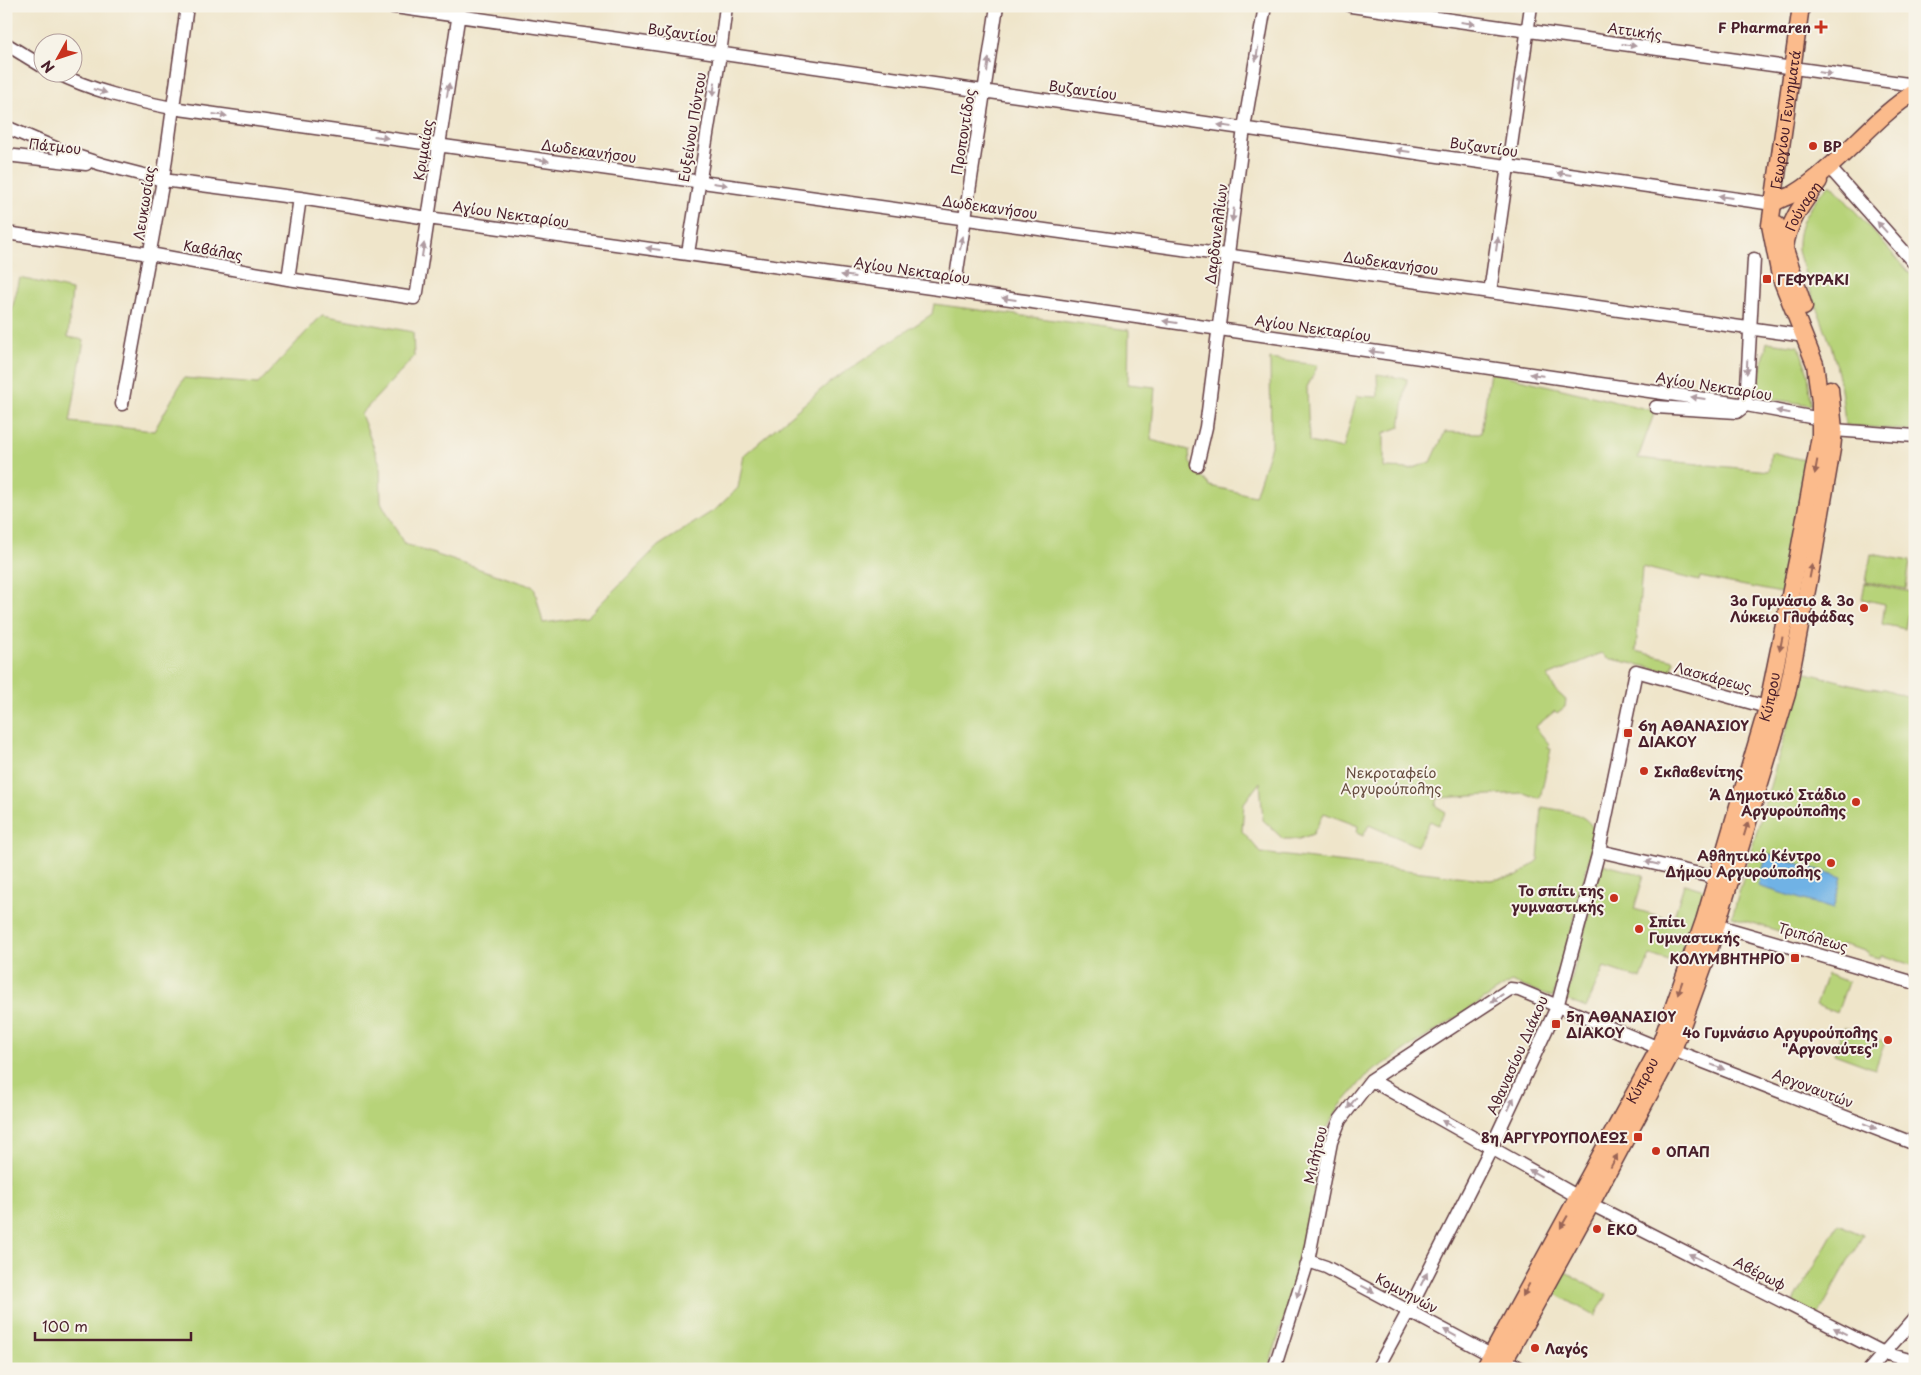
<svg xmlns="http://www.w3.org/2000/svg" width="1921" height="1375" viewBox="0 0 1921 1375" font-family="'Playpen Sans',sans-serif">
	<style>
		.green { fill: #b7d379; stroke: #807952 }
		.water { fill: #70b2e5; stroke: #5d6888 }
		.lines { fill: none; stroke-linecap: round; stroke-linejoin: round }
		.minor-casing { stroke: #633d43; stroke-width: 15 }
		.major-casing { stroke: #633d43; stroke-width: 19 }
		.minor { stroke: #fff; stroke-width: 12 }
		.major { stroke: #fbbb8c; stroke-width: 16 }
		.oneway { fill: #ae9aa0 }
		.oneway2 { fill: #9a6557 }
		.poi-dot { fill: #c8321e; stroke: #f7f3e8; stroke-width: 2 }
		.labels { text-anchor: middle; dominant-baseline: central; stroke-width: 4; stroke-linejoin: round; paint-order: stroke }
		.poi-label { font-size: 14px; font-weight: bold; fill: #4a1f2b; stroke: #f7f3e8; text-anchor: start }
		.street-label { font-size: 14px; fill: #4a1f2b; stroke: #f7f3e8 }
		.park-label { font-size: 14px; fill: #654c3e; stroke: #f7f3e8 }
	</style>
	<rect width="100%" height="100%" fill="#f7f3e8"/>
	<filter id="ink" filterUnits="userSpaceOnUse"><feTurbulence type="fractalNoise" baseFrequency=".02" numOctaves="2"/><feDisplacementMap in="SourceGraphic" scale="10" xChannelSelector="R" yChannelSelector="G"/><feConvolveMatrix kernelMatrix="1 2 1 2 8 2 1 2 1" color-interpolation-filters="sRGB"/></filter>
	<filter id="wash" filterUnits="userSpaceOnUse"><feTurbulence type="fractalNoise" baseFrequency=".0096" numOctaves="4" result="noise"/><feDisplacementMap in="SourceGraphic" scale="20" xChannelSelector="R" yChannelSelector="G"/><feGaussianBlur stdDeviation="1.12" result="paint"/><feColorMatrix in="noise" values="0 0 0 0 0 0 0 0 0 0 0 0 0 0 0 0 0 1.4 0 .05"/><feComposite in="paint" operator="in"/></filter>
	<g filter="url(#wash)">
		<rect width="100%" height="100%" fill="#efe5ca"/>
		<path class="green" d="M1829,185H1832L1915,279V431L1845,425C1843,398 1839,372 1831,346C1822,319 1810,294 1803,267C1801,260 1797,252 1798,244C1798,221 1813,201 1829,185Z
			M20,278L72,290L68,337L84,340L70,422L154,431L184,378L258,384L322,315L413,332L414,357L361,414L380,464L381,502L404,544L534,587L543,623L587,617L658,546L716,509L738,488L744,455L830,382L932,314L934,304L1129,330L1128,384L1155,387L1151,440L1189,450L1190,463L1210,486L1255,496L1271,446L1270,359L1318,365L1307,387L1309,442L1343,449L1357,396L1378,397L1377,374L1407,379L1400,427L1384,433V468L1410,469L1431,462L1445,432L1481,433L1490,372L1655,411L1638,458L1769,471L1771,452L1808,461L1781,593L1700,577L1699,581L1642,567L1636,651L1674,660L1672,672L1607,658L1602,653L1548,676L1555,690L1566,700L1565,707L1557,713L1555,711L1535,727L1549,744L1548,748L1551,749L1540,798L1523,793L1438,798L1436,806L1446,812L1438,825L1430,821L1417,846L1369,825L1363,836L1357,833L1358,826L1324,813L1313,834L1299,839H1283L1263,820L1260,782L1244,803L1242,831L1261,853L1490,880L1518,876L1538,860L1542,807C1562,811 1589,811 1595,834L1573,924L1553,997L1511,982L1367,1075L1340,1106L1323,1135L1304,1258L1268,1369H6V313H11Z
			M1767,342L1799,346L1808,373L1811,405L1764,398L1757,392Z
			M1871,554L1910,561L1906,589L1866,582Z
			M1865,583L1912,592L1905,629L1882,624L1885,604L1862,599Z
			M1803,672L1867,688L1884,689L1915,699V966L1881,955L1880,958L1868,955L1869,952L1841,944L1839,949L1732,917Z
			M1602,864L1644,875L1634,909L1673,920L1684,884L1705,890L1682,965L1650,955L1641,979L1604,967L1586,1008L1566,1000Z
			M1827,974L1848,982L1837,1013L1816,1005Z
			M1844,1027L1885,1042L1875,1069L1834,1054Z
			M1838,1224L1863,1235L1816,1319L1792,1305Z
			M1562,1270L1607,1295L1595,1316L1551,1291Z"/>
		<path class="water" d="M1767,854L1842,877L1833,909L1758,886Z"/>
	</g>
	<g filter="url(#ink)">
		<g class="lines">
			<g class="minor-casing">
				<path id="minor" d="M388,6L1773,204
					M1351,6L1915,85
					M6,44L42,66
					M55,72C92,91 132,100 172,108L1805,336
					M6,127L67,153L101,164L163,180L300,198L428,218L1032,302L1746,405L1821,419L1834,430L1915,436
					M6,155L86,164
					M1829,167L1915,264
					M6,233L150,254L288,279L414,298L417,292L460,6
					M688,253L720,54L726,6
					M288,279L300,198
					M954,291L997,6
					M1490,292L1531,6
					M122,404L163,180L187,6
					M1746,405L1754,259
					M1656,407L1737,412L1742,408
					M1197,465L1206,427L1244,128L1265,6
					M1599,851L1717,878
					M1708,923L1915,983
					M1673,1050L1915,1144
					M1371,1080L1591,1204L1884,1353L1909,1360L1915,1366
					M1308,1261L1326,1267L1491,1355
					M1505,1360L1522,1369
					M1274,1369L1308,1261L1331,1142L1340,1120L1371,1080L1510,989L1519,990L1659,1048
					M1377,1369L1409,1310L1491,1148L1557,1007L1599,851L1636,671L1774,709
					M1870,1369L1915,1318"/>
			</g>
			<g class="major-casing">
				<g id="major">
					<path d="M1773,204C1779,199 1787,197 1794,194C1806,187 1817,178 1828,168C1858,143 1881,113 1915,92"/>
					<path d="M1777,225L1804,307"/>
					<path id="s1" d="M1785,248C1788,221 1804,202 1819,181"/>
					<path id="s2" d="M1484,1369L1659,1048L1704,921L1767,708L1799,551L1820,436V402L1815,364L1780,276L1770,225L1801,6"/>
					<path d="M1500,1369L1591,1204L1673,1050L1707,957L1787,694L1813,559L1832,449L1834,430L1830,389"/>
				</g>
			</g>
			<use href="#minor" class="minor"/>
			<use href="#major" class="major"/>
		</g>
		<defs><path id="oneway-solid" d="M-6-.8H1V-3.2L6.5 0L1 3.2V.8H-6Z" transform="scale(1.25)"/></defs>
		<g class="oneway">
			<use href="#oneway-solid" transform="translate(1468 23) rotate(8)"/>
			<use href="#oneway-solid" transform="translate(1629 45) rotate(8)"/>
			<use href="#oneway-solid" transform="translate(1257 54) rotate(100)"/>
			<use href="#oneway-solid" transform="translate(988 65) rotate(-82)"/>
			<use href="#oneway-solid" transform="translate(1825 73) rotate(8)"/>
			<use href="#oneway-solid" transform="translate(1520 83) rotate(-82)"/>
			<use href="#oneway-solid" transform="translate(714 89) rotate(99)"/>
			<use href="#oneway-solid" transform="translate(448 90) rotate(-81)"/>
			<use href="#oneway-solid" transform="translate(100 91) rotate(16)"/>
			<use href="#oneway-solid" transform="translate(220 115) rotate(8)"/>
			<use href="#oneway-solid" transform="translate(1225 126) rotate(-172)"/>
			<use href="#oneway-solid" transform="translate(381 137) rotate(8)"/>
			<use href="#oneway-solid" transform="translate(1403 151) rotate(-172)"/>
			<use href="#oneway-solid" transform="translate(542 160) rotate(8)"/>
			<use href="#oneway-solid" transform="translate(1564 174) rotate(-172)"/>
			<use href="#oneway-solid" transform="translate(720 184) rotate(8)"/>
			<use href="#oneway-solid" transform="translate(1725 197) rotate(-172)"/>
			<use href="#oneway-solid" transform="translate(1233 215) rotate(97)"/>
			<use href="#oneway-solid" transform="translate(1882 227) rotate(-132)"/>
			<use href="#oneway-solid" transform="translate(961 243) rotate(-81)"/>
			<use href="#oneway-solid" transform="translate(1497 244) rotate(-82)"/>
			<use href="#oneway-solid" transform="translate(653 249) rotate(-172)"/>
			<use href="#oneway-solid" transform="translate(423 250) rotate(-81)"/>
			<use href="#oneway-solid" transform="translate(848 276) rotate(-172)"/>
			<use href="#oneway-solid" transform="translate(1009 299) rotate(-172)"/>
			<use href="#oneway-solid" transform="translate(1170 322) rotate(-172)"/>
			<use href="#oneway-solid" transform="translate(1376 352) rotate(-172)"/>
			<use href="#oneway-solid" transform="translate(1747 367) rotate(92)"/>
			<use href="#oneway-solid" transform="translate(1537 375) rotate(-172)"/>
			<use href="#oneway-solid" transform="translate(1698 398) rotate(-172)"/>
			<use href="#oneway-solid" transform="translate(1783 412) rotate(-170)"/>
			<use href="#oneway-solid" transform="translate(1652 863) rotate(-167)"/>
			<use href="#oneway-solid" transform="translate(1497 998) rotate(147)"/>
			<use href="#oneway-solid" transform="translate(1718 1067) rotate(21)"/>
			<use href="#oneway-solid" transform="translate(1352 1103) rotate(128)"/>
			<use href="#oneway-solid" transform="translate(1511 1104) rotate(-65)"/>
			<use href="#oneway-solid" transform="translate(1448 1124) rotate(-151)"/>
			<use href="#oneway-solid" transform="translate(1870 1126) rotate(22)"/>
			<use href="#oneway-solid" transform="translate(1535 1173) rotate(-151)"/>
			<use href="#oneway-solid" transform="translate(1695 1257) rotate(-153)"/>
			<use href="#oneway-solid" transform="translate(1424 1279) rotate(-63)"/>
			<use href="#oneway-solid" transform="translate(1368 1289) rotate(27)"/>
			<use href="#oneway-solid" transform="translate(1299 1291) rotate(107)"/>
			<use href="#oneway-solid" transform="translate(1840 1331) rotate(-153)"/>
			<use href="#oneway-solid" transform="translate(1450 1333) rotate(-151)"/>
		</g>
		<g class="oneway2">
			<use href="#oneway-solid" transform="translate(1816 467) rotate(100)"/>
			<use href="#oneway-solid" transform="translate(1811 571) rotate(-79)"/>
			<use href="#oneway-solid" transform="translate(1781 644) rotate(102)"/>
			<use href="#oneway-solid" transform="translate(1746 829) rotate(-73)"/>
			<use href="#oneway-solid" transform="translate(1680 988) rotate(109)"/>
			<use href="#oneway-solid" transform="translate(1614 1161) rotate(-62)"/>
			<use href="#oneway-solid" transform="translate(1564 1222) rotate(120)"/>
			<use href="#oneway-solid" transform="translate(1526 1290) rotate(118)"/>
		</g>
	</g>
	<g class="poi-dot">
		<path d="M1818.5 19.5h5v5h5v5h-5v5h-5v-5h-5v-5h5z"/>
		<circle cx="1813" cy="146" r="5"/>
		<rect x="1762" y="274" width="10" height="10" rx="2.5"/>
		<circle cx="1864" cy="608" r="5"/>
		<rect x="1623" y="728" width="10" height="10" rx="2.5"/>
		<circle cx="1644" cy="771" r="5"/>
		<circle cx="1856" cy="802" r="5"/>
		<circle cx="1831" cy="863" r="5"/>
		<circle cx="1614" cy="898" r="5"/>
		<circle cx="1639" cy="929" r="5"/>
		<rect x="1790" y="953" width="10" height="10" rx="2.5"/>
		<rect x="1551" y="1019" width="10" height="10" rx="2.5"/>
		<circle cx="1888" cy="1040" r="5"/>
		<rect x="1633" y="1132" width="10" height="10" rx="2.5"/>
		<circle cx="1656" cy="1151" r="5"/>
		<circle cx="1597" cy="1229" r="5"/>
		<circle cx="1535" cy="1348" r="5"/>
	</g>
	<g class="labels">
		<g class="poi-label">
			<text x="1811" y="27" text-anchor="end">F Pharmaren</text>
			<text x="1823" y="146">BP</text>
			<text x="1777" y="279">ΓΕΦΥΡΑΚΙ</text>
			<text x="1854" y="600" text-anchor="end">3ο Γυμνάσιο &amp; 3ο<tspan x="1854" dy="16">Λύκειο Γλυφάδας</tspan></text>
			<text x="1638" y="725">6η ΑΘΑΝΑΣΙΟΥ<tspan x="1638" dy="16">ΔΙΑΚΟΥ</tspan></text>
			<text x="1654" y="771">Σκλαβενίτης</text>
			<text x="1846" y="794" text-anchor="end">Α΄ Δημοτικό Στάδιο<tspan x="1846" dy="16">Αργυρούπολης</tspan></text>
			<text x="1821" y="855" text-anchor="end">Αθλητικό Κέντρο<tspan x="1821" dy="16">Δήμου Αργυρούπολης</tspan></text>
			<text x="1604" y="890" text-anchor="end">Το σπίτι της<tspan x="1604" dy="16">γυμναστικής</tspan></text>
			<text x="1649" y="921">Σπίτι<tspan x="1649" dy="16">Γυμναστικής</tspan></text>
			<text x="1785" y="958" text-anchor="end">ΚΟΛΥΜΒΗΤΗΡΙΟ</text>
			<text x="1566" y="1016">5η ΑΘΑΝΑΣΙΟΥ<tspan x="1566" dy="16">ΔΙΑΚΟΥ</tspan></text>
			<text x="1878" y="1032" text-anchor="end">4ο Γυμνάσιο Αργυρούπολης<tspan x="1878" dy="16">"Αργοναύτες"</tspan></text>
			<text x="1628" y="1137" text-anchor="end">8η ΑΡΓΥΡΟΥΠΟΛΕΩΣ</text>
			<text x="1666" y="1151">ΟΠΑΠ</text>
			<text x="1607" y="1229">ΕΚΟ</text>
			<text x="1545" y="1348">Λαγός</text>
		</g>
		<g class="street-label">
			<text transform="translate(1635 31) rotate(8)">Αττικής</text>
			<text transform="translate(682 33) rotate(8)">Βυζαντίου</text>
			<text transform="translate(1083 90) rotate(8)">Βυζαντίου</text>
			<text stroke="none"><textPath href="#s2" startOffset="1325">Γεωργίου Γεννηματά</textPath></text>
			<text transform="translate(692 127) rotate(-81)">Ευξείνου Πόντου</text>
			<text transform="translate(963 132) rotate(-81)">Προποντίδος</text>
			<text transform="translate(55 146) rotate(6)">Πάτμου</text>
			<text transform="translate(1484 147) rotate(8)">Βυζαντίου</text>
			<text transform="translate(423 150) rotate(-81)">Κριμαίας</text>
			<text transform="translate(589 151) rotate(8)">Δωδεκανήσου</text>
			<text transform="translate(144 203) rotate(-81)">Λευκωσίας</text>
			<text transform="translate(990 207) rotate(8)">Δωδεκανήσου</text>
			<text stroke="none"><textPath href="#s1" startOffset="46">Γούναρη</textPath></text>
			<text transform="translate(511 214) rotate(8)">Αγίου Νεκταρίου</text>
			<text transform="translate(1216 234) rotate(-83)">Δαρδανελλίων</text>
			<text transform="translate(213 250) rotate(10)">Καβάλας</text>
			<text transform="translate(1391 263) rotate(8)">Δωδεκανήσου</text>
			<text transform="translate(912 270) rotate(8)">Αγίου Νεκταρίου</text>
			<text transform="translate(1313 328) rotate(8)">Αγίου Νεκταρίου</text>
			<text transform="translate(1714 386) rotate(9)">Αγίου Νεκταρίου</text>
			<text transform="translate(1713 677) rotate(15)">Λασκάρεως</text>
			<text stroke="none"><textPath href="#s2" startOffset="734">Κύπρου</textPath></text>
			<text transform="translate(1813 937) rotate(16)">Τριπόλεως</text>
			<text transform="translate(1517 1055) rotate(-66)">Αθανασίου Διάκου</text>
			<text stroke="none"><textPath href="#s2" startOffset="329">Κύπρου</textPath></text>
			<text transform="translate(1813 1088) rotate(21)">Αργοναυτών</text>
			<text transform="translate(1315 1155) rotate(-77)">Μιλήτου</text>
			<text transform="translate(1760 1273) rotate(27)">Αβέρωφ</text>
			<text transform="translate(1407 1293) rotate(28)">Κομνηνών</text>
		</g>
		<g class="park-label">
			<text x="1391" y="772">Νεκροταφείο<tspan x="1391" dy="16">Αργυρούπολης</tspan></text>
		</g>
	</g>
	<rect width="1921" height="1375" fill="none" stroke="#f7f3e8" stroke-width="25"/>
	<g transform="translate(58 58) rotate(230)"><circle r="24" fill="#f7f3e8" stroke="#b29e9c"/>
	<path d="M0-4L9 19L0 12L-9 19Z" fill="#c8321e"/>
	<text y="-8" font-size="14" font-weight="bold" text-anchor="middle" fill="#4a1f2b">N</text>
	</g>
	<path d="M35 1332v8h156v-8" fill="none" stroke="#4a1f2b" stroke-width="2.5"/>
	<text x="42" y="1332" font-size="15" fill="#4a1f2b" stroke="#f7f3e8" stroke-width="4" paint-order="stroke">100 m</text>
</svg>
